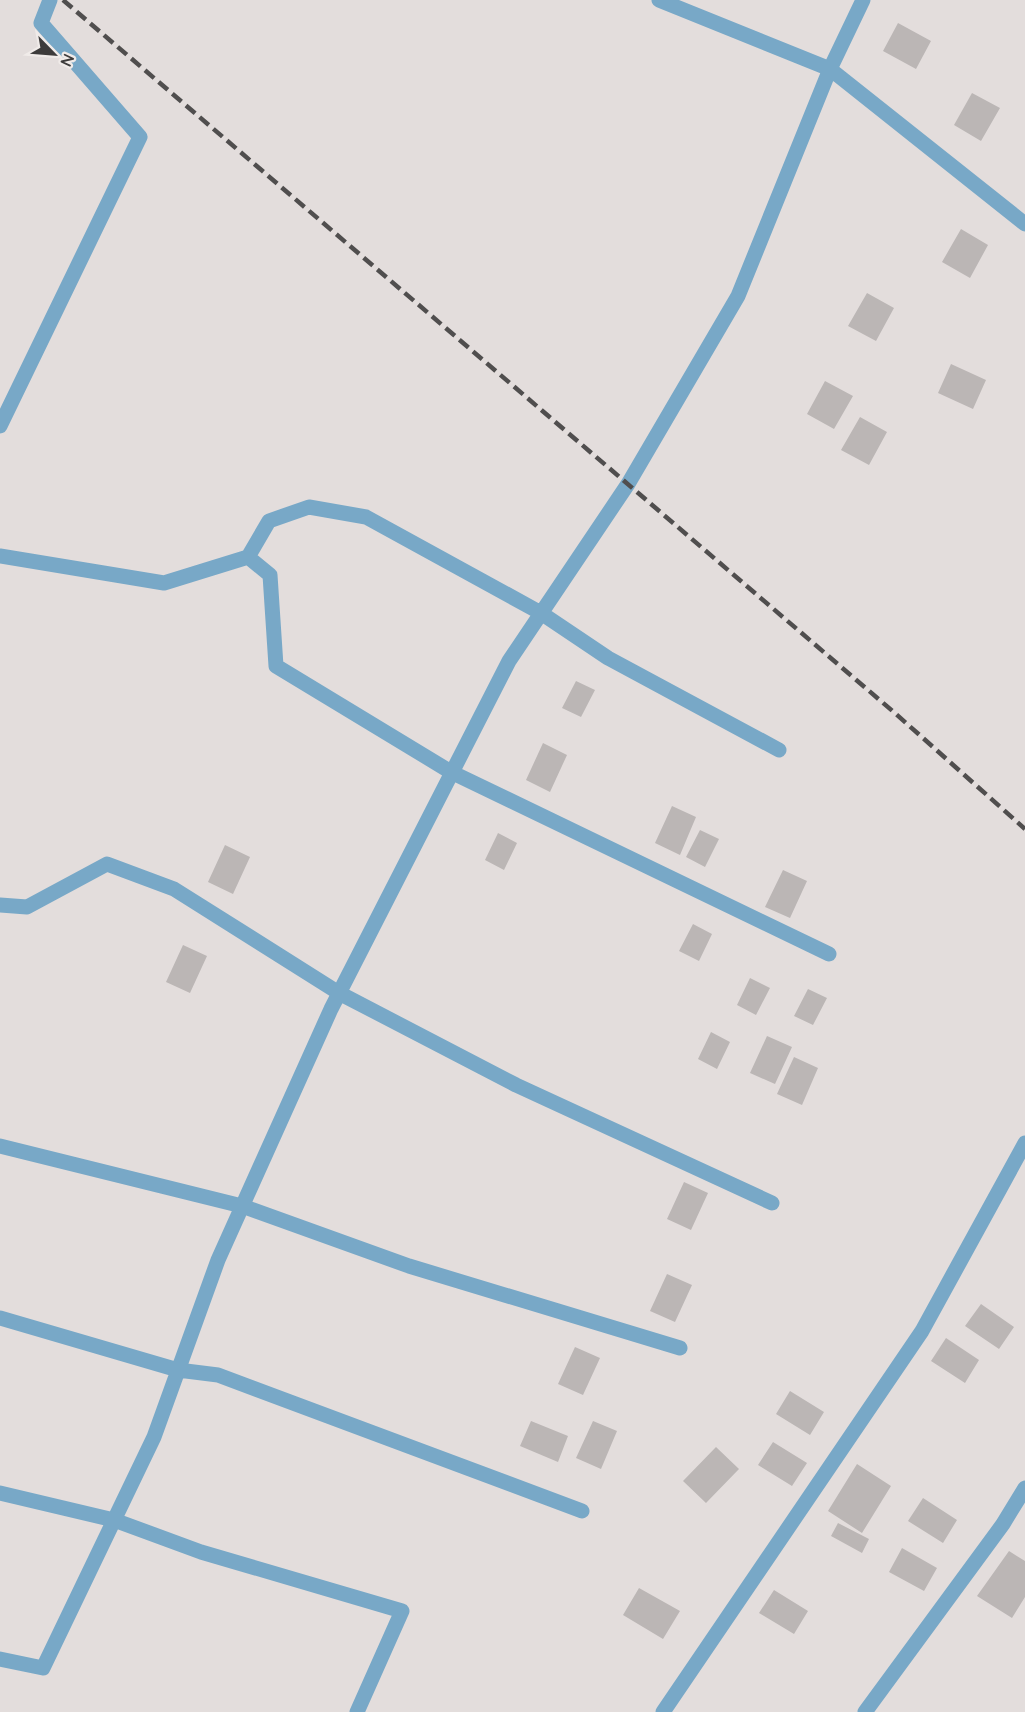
<svg xmlns="http://www.w3.org/2000/svg" width="1025" height="1712" viewBox="0 0 1025 1712" font-family="Quicksand,sans-serif">
	<style>
		.building { fill: #bbb6b5 }
		.lines { fill: none; stroke-linecap: round; stroke-linejoin: round }
		.minor { stroke: #78a8c7; stroke-width: 15 }
		.rail { stroke: #504e4e; stroke-width: 4.5; stroke-dasharray: 12 6; stroke-linecap: butt }
	</style>
	<rect width="100%" height="100%" fill="#e3dddc"/>
	<path class="building" d="M898,23L931,41L916,69L883,51Z
		M972,93L1000,108L981,141L954,125Z
		M961,229L988,245L970,278L942,262Z
		M867,293L894,308L876,341L848,326Z
		M951,364L986,380L973,409L938,393Z
		M825,381L853,396L834,429L807,414Z
		M860,417L887,432L869,465L841,450Z
		M576,681L595,690L581,717L562,708Z
		M543,743L567,755L550,792L526,780Z
		M672,806L696,817L680,855L655,843Z
		M700,830L719,839L705,867L686,857Z
		M498,833L517,843L504,870L485,860Z
		M225,845L250,857L233,894L208,882Z
		M783,870L807,881L790,918L765,907Z
		M693,924L712,934L699,961L679,951Z
		M183,945L207,956L190,993L166,982Z
		M750,978L770,988L756,1015L737,1005Z
		M808,989L827,998L813,1025L794,1016Z
		M711,1032L730,1042L717,1069L698,1059Z
		M767,1036L792,1047L775,1084L750,1073Z
		M794,1057L818,1068L802,1105L777,1094Z
		M684,1182L708,1193L691,1230L667,1219Z
		M667,1274L692,1285L675,1322L650,1311Z
		M981,1304L1014,1327L999,1349L965,1326Z
		M946,1338L979,1360L965,1383L931,1361Z
		M575,1347L600,1358L583,1395L558,1384Z
		M790,1391L824,1412L810,1435L776,1414Z
		M531,1421L568,1436L558,1462L520,1446Z
		M593,1421L617,1431L601,1469L576,1458Z
		M773,1442L807,1463L792,1486L758,1465Z
		M716,1447L739,1469L706,1503L683,1481Z
		M857,1464L891,1486L862,1533L828,1511Z
		M923,1498L957,1520L943,1543L908,1521Z
		M838,1523L869,1539L862,1553L831,1536Z
		M902,1548L937,1568L924,1591L889,1572Z
		M1009,1551L1025,1561V1597L1012,1618L977,1596Z
		M639,1588L680,1611L663,1639L623,1615Z
		M774,1590L808,1611L794,1634L759,1613Z"/>
	<g class="lines">
		<path class="minor" d="M659,0L830,69L1025,224
			M0,426L140,137L41,23L50,0
			M0,556L164,583L248,557L270,575L276,666L451,772L829,954
			M248,557L269,521L309,507L366,517L541,613L608,658L779,750
			M0,905L27,907L107,864L174,889L339,993L516,1085L772,1203
			M0,1146L242,1206L409,1266L680,1348
			M0,1318L178,1370L218,1375L582,1511
			M0,1493L114,1520L201,1552L402,1611L357,1712
			M0,1659L43,1668L154,1437L218,1260L331,1009L509,661L628,484L738,296L830,69L863,0
			M663,1712L922,1331L1025,1143
			M865,1712L1003,1524L1025,1488"/>
		<path class="rail" d="M63,0L896,714L1025,829"/>
	</g>
	<g transform="translate(54 54) rotate(115)" stroke="#f0ebe9" stroke-width="4.5" paint-order="stroke">
	<path d="M0-4.5L10 22L0 15L-10 22Z" fill="#3d3b3b"/>
	<text y="-9" font-size="16" font-weight="bold" text-anchor="middle" fill="#3d3b3b">N</text>
	</g>
</svg>
